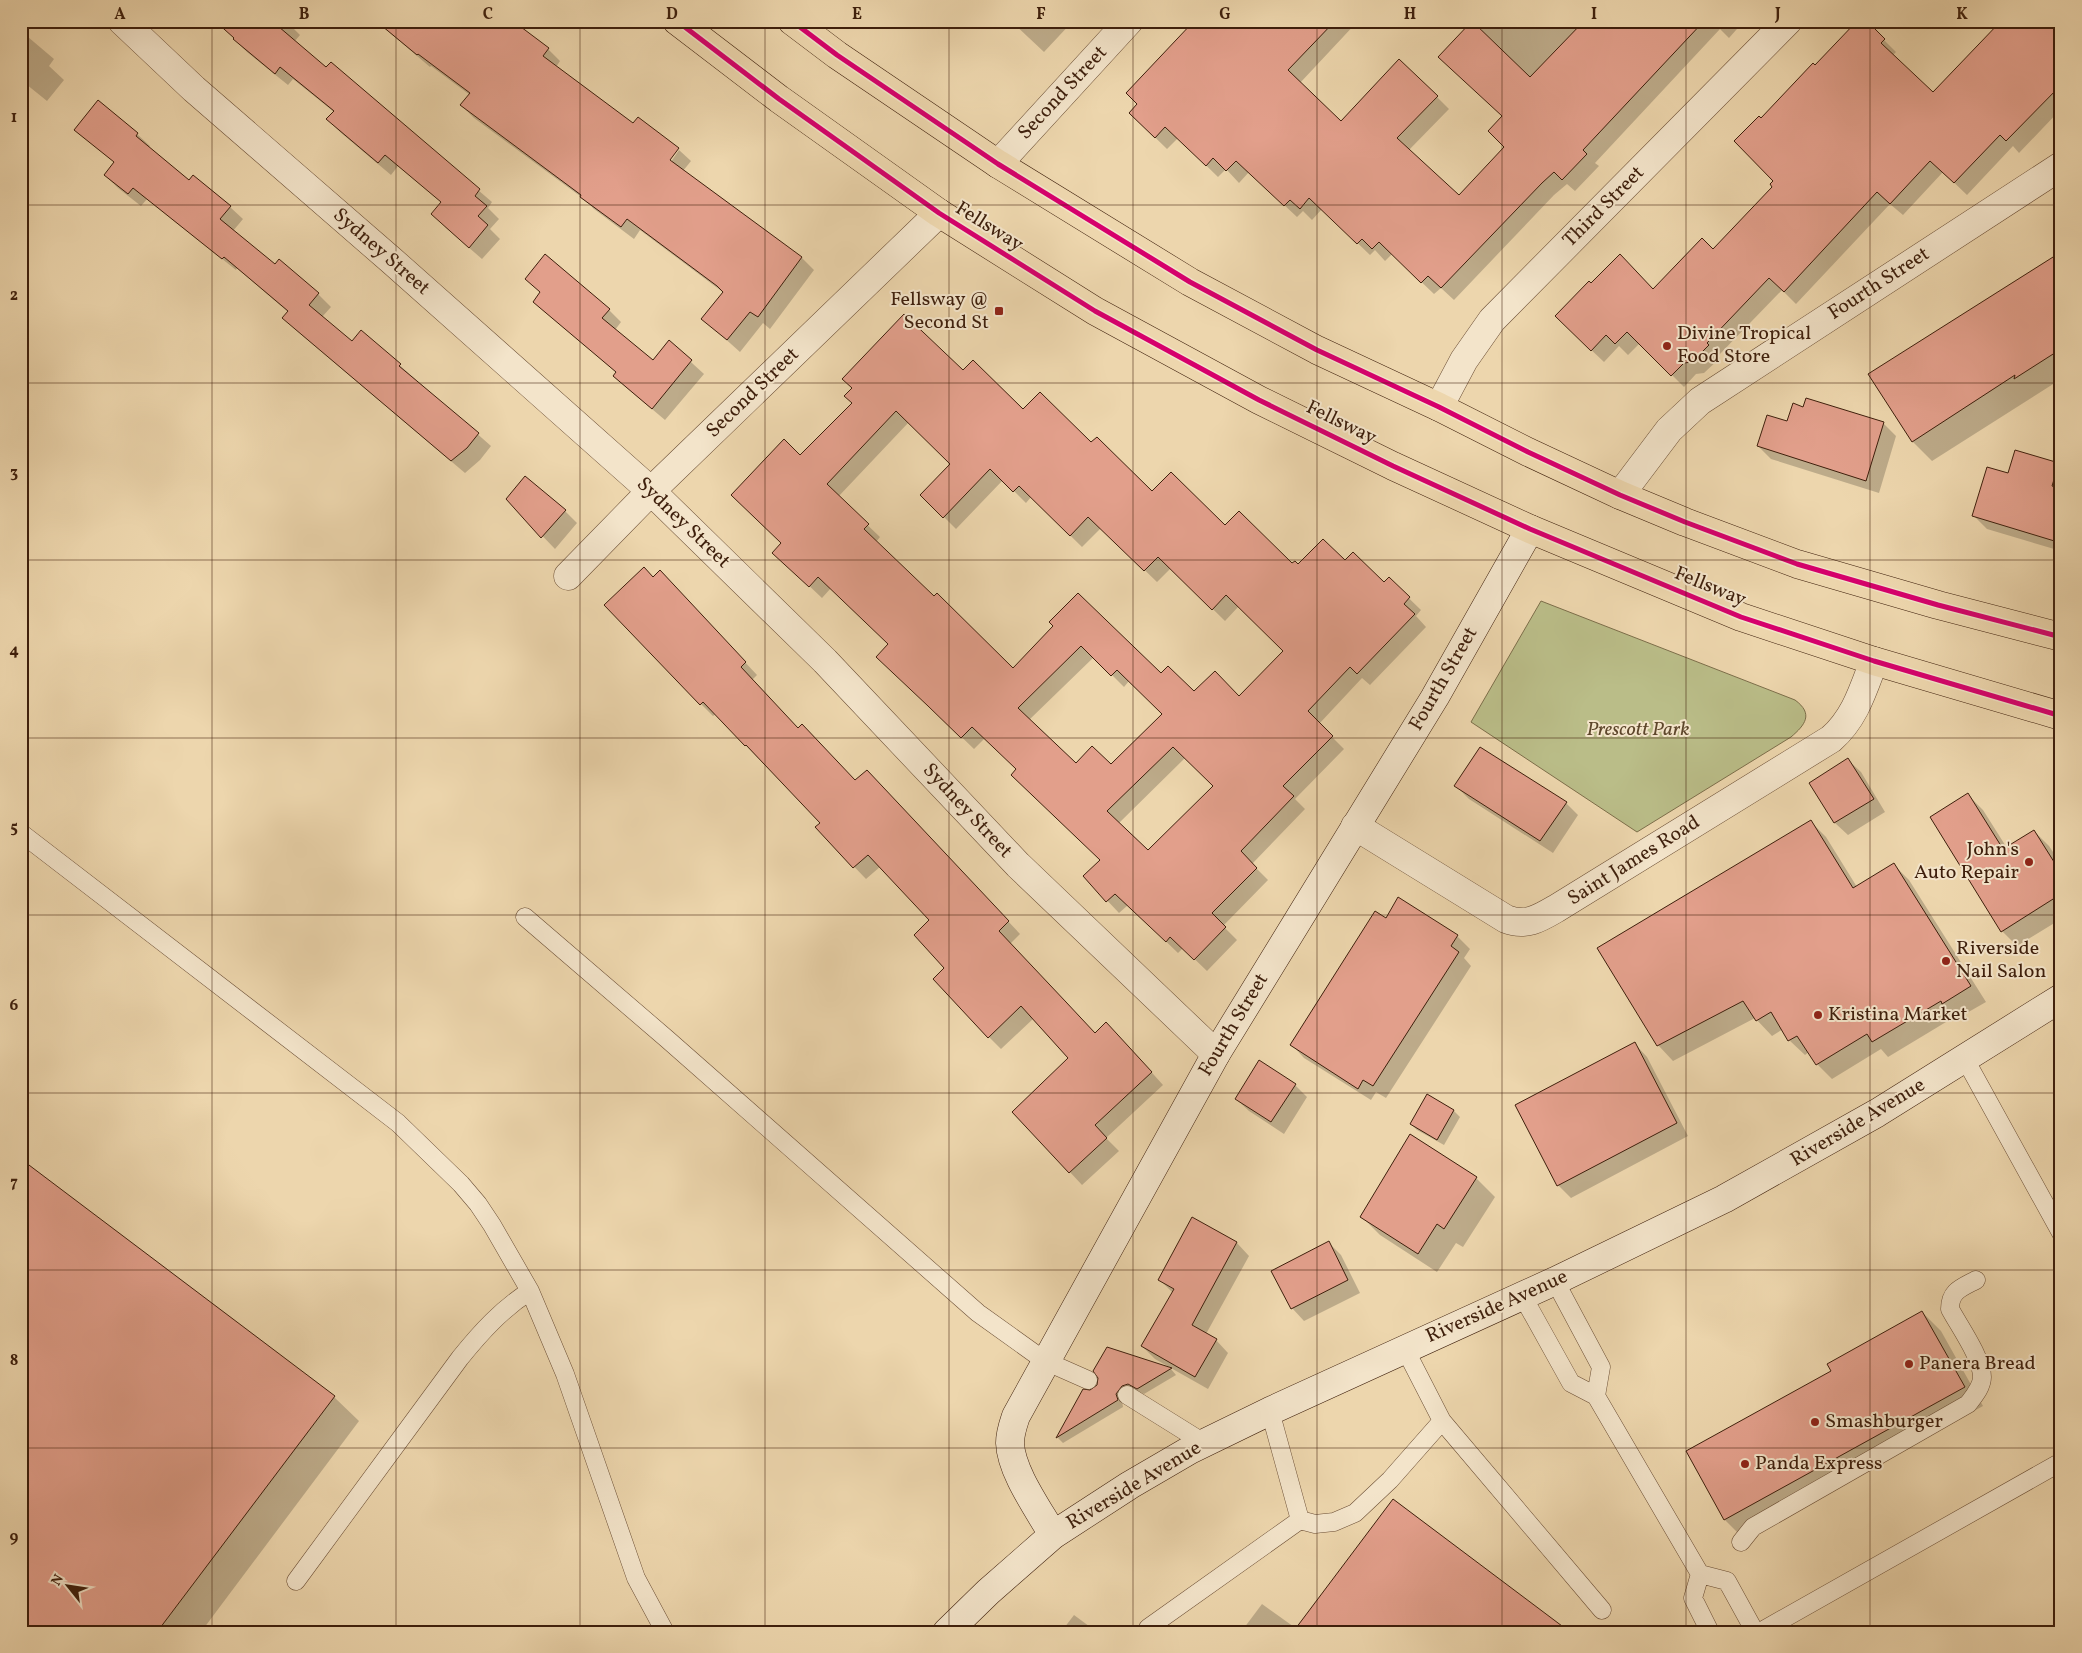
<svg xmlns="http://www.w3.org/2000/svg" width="2082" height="1653" viewBox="0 0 2082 1653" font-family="Vollkorn,serif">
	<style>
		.green { fill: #babd88; stroke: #7c6e4a }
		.shadow { fill: #0003; fill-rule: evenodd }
		.building { fill: #e29f8b; stroke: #3e1f0c; fill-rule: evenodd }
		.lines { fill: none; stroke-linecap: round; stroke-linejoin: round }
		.lane-casing { stroke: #6a4d34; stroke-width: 19 }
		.street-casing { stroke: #6a4d34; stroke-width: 29 }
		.secondary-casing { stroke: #3e1f0c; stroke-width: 29 }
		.primary-casing { stroke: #3e1f0c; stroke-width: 29 }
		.lane { stroke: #f3e4ca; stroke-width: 18 }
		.street { stroke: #f3e4ca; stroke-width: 28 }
		.secondary { stroke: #f3e4ca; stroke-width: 28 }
		.primary { stroke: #edd6ad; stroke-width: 28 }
		.cycleway-casing { stroke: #f3e4ca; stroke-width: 8 }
		.cycleway { stroke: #d6006c; stroke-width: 5 }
		.grid { fill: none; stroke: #3e1f0c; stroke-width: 1; stroke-opacity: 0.55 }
		.poi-dot { fill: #8f2418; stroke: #f3e4ca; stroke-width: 2 }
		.labels { text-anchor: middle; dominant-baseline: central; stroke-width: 4; stroke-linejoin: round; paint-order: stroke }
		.street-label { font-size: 20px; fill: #3e1f0c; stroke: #f3e4ca }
		.poi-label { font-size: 20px; fill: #3e1f0c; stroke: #f3e4ca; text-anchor: start }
		.park-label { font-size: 20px; font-style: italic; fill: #5d462b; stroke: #f3e4ca }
		.neatline { fill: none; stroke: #3e1f0c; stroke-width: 2 }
		.grid-label { font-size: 16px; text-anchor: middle; font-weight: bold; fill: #3e1f0c }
	</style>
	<rect width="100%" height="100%" fill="#edd6ad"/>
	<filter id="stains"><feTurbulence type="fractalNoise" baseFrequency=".004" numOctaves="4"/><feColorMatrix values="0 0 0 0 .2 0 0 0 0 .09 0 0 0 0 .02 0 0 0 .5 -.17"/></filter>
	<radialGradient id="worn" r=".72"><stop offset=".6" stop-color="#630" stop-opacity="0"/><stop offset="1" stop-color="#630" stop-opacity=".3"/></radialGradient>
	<path class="green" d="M1541,601L1795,700C1814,714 1805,725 1791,737L1637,832L1471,722Z"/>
	<path class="shadow" d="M226,21H286L300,35L294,42L326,69L331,64L492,202L488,208L499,219L490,229L500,239L482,259L445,227L442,203L398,166L391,175L340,132L328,119L334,112L293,79L288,85L247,52L234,39Z
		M376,21H511L548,49L560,61L556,67L634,125L638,119L678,149L666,164L668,166L679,150L691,161L683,171L802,258L814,270L770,329L763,323L740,352L703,319L724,293L640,230L634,239L594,209L584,199L474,118L461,105L470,95L431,66L430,67Z
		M975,21H986L980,26Z
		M1011,21H1073L1044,52Z
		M1204,21H1358L1300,83L1341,122L1437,97L1449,109L1409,150L1459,197L1506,147L1503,117L1481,30L1489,21H1579L1585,28L1591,21H1744L1729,38L1720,29L1595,163L1599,166L1575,191L1567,184L1554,195L1454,300L1441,288L1434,294L1392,254L1385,261L1375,250L1370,255L1322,209L1312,220L1303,211L1297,217L1249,172L1239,183L1226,169L1218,177L1178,138L1167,149L1130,113Z
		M2061,21V109L2019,153L2013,146L1967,195L1943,172L1903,215L1890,204L1796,304L1782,290L1718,356L1720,358L1704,373L1696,374L1684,387L1640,343L1628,355L1619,346L1604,362L1569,329L1591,284L1653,290L1713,250L1774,187L1775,181L1761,120L1815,67L1884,40L1896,52L1893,55L1933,94Z
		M21,31L54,59L49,66L64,80L47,101L21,80Z
		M76,130L137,134L150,146L148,148L189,181L230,207L243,219L233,231L275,266L279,261L318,294L331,307L322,317L353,342L362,332L491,446L480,460L465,473L296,330L284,318L288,312L237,268L236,270L147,199L141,206L118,188L105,175L115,163Z
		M2061,254V379L1932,461L1913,442L1870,374Z
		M534,301L609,310L621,322L615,330L653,362L669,342L704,374L665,420L627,388L615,376L617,373Z
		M963,372L1023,411L1091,444L1152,493L1225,527L1292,565L1345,562L1384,584L1389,579L1421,610L1416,616L1426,627L1370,685L1362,678L1319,724L1344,749L1295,799L1305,809L1252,864L1268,880L1223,926L1237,940L1207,971L1183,948L1178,953L1128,905L1119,913L1084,876L1101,860L1018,769L985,738L974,749L890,668V644L831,588L822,598L786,564L783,543L800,457ZM909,422L951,464L922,495L956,529L1003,480L1026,503L1031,497L1082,547L1101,528L1157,582L1171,568L1225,621L1239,606L1285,651L1239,697L1194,693L1161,675L1055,626L1013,670L876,542L880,537L838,497ZM1094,657L1124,687L1129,681L1164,714L1111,766L1076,764L1029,720ZM1185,758L1214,786L1148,852L1118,824Z
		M1807,399L1884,424L1896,436L1879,493L1771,459L1758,446L1804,408Z
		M2016,451L2061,464V551L1987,529L1974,516L2009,475Z
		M507,499L565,511L577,523L555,549Z
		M653,578L672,584L757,675L752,680L798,729L856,782L879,784L1020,934L1010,944L1095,1034L1119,1036L1163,1085L1106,1138L1119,1151L1082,1185L1014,1112L1070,1058L1034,1018L1001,1049L989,1037L946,968L931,920L881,866L866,879L816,827L821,823L759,756L758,758L716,714L713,716L701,704Z
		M1848,760L1861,772L1885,812L1848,835L1835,823L1810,783Z
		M1456,786L1566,803L1578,815L1553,853L1469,799Z
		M1968,795L1983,810L2007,848L2034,831L2049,846L2055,855L2061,850V919L2017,946L2002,931Z
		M1810,821L1826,837L1857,887L1894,865L1909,880L1986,1002L1958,1018L1956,1016L1888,1057L1881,1049L1832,1079L1817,1064L1809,1052L1805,1055L1789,1040L1783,1029L1772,1036L1755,1018L1673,1061L1658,1045Z
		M1386,920L1457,936L1470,949L1464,958L1471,966L1386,1098L1376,1092L1371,1100L1304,1058L1292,1045Z
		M1635,1044L1647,1057L1688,1136L1571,1198L1558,1185Z
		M1295,1085L1307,1097L1284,1134L1249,1111L1236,1099Z
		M1427,1096L1454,1111L1460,1117L1444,1145L1417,1130L1411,1124Z
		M1476,1178L1495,1197L1463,1247L1456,1243L1437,1272L1380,1235L1361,1216Z
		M1193,1219L1237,1243L1249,1256L1206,1334L1216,1340L1228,1353L1208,1389L1155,1359L1142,1346L1173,1293L1159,1279Z
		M1329,1243L1341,1255L1360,1293L1304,1321L1292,1308Z
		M1922,1312L1941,1331L1983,1406L1744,1539L1725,1520L1832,1371Z
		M1108,1348L1171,1369L1176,1375L1144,1394L1135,1390L1122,1401L1123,1407L1063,1443L1057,1437L1083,1391L1090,1392L1099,1385Z
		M334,1397L359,1421L201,1632H21Z
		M1262,1604L1297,1629L1566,1632H1241Z
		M1074,1615L1097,1632H1061Z"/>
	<path class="building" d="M215,21H272L326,67L331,62L480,189L475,196L487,206L478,216L488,225L469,248L431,214L441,202L385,155L378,163L326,119L334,111L280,67L275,74L233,39L234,38Z
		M376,21H513L549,48L543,56L633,123L638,117L679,148L670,160L802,257L758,317L750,312L727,340L701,319L723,292L717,286L627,219L621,227L580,197L581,195L460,105L470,93L418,54L417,55Z
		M1194,21H1335L1288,70L1341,121L1399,59L1438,96L1397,138L1459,195L1504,147L1488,131L1502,116L1438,57L1472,21L1530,77L1584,21H1704L1583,150L1587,154L1562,180L1554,172L1542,183L1441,288L1428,276L1421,283L1379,242L1372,249L1362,239L1357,244L1309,198L1300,209L1290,200L1284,206L1236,161L1226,171L1213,158L1206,166L1165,127L1155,138L1129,113L1137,104L1126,93Z
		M1857,21H1867L1885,39L1881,43L1933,92L2001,21H2061V85L2006,141L2000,135L1954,183L1930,161L1890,204L1877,192L1784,292L1769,278L1707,343L1709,345L1692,362L1684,363L1671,376L1627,332L1615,344L1606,335L1591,351L1555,316L1589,281L1591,283L1620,254L1653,289L1702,238L1713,249L1772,187L1770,184L1773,181L1734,141L1759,116L1761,118L1813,63L1815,65Z
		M98,100L138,133L136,136L189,180L193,175L231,206L220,219L275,264L279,259L319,293L309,305L352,341L361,330L401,364L399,366L479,433L467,448L451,461L282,318L288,311L224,257L222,259L133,188L128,194L104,175L114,162L74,130Z
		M2061,252V349L2014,379L2015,375L1912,442L1868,374Z
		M545,254L610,309L602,318L653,360L669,340L692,360L652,409L613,376L616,372L533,302L540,292L525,279Z
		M904,314L963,370L973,360L1023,409L1040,392L1091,442L1097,437L1152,491L1171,472L1225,525L1239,511L1292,563L1295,561L1298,564L1323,539L1345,560L1353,552L1384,582L1389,577L1410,597L1404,604L1415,614L1357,674L1350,667L1308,711L1333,736L1283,786L1294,796L1241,851L1257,868L1212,913L1226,927L1194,960L1170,937L1166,942L1115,894L1106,902L1083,876L1100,860L1011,775L1016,769L972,727L961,738L928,706L876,657L888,644L818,577L809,587L772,553L781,543L731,495L784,439L800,455L852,403L844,396L852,388L842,379ZM896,411L950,464L920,495L943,518L990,469L1013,492L1019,486L1070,536L1088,517L1144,571L1158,557L1212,610L1226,595L1283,651L1239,696L1215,671L1194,691L1168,666L1161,673L1078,593L1049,622L1053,626L1013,668L937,593L934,596L864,529L869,524L827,484ZM1081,646L1111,676L1117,670L1162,714L1111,764L1092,746L1076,763L1018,708ZM1173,747L1213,786L1148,850L1107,811Z
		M1806,398L1884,422L1866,481L1757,446L1767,415L1787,421L1793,403L1803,407Z
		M2015,450L2059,463L2052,486L2061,489V543L1972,516L1987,467L2008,473Z
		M525,476L566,510L541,538L506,499Z
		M644,567L653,577L660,570L746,662L741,667L798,728L802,724L855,780L867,770L1009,921L999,931L1066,1002L1095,1033L1106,1022L1152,1072L1095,1125L1107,1138L1069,1173L1012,1112L1068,1058L1021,1006L988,1038L933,979L944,968L914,935L929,920L868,855L853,868L815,827L820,823L746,745L745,746L703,702L700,705L604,605Z
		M1480,747L1567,802L1540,841L1454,786Z
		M1848,758L1874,799L1834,823L1809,783Z
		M1968,793L2003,849L2034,830L2061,873V894L2001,932L1930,817Z
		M1811,820L1853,888L1894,863L1971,986L1942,1004L1941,1001L1872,1042L1867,1034L1816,1065L1797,1036L1788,1041L1771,1012L1756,1021L1743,1001L1657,1046L1597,948Z
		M1398,897L1458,935L1451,946L1459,952L1373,1086L1363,1080L1358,1089L1290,1045L1375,911L1386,918Z
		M1635,1042L1677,1123L1557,1186L1515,1105Z
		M1259,1060L1296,1084L1271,1122L1235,1099Z
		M1427,1094L1454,1110L1437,1140L1410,1124Z
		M1410,1134L1477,1177L1444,1229L1437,1224L1418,1254L1360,1217Z
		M21,1159L335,1396L157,1632H21Z
		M1192,1217L1237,1242L1192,1325L1217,1339L1195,1377L1141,1346L1174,1289L1158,1280Z
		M1329,1241L1348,1280L1291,1309L1271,1271Z
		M1922,1311L1965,1387L1724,1520L1686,1451L1831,1371L1827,1364Z
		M1107,1347L1172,1368L1137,1389L1128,1384L1122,1386L1116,1394L1118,1400L1056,1438L1083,1389L1090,1390L1097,1385L1098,1378L1093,1371Z
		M1393,1499L1570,1632H1293Z"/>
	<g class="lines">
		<g class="lane-casing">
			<path id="lane" d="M21,833L398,1123L461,1184L478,1204L492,1225L530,1291L565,1374L636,1578L665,1632
				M525,917L667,1039L978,1313L1045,1361L1088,1380
				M1965,1059L2061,1233
				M1555,1281L1601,1367L1596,1396
				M1522,1295L1571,1383L1596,1396L1700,1574L1727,1581L1755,1632
				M1405,1349L1442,1421L1602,1610
				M1127,1395L1204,1443
				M1300,1520L1315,1524L1334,1522L1355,1513L1390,1480L1442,1421
				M1741,1542L1753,1527L1968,1404C1974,1396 1982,1387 1982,1377C1982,1358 1959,1326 1950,1309C1950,1291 1961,1288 1976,1280
				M1700,1574L1693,1598L1710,1632
				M296,1581L460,1358C481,1332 502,1309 530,1291
				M1148,1628L1300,1520L1270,1411
				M1760,1632L2061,1462"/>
		</g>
		<g class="street-casing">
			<path id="street" d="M122,21L194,89L391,260L651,491L825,661L1018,865L1216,1054
				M998,164L1129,21
				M1439,407L1464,360L1492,320L1788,21
				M1620,495L1669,430L1700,401L2061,166
				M568,576L651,491L939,213
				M1355,826L1506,919C1526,927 1540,918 1557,908L1831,739C1855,718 1863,690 1874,661"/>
		</g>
		<g class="secondary-casing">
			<path id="secondary" d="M1053,1535C1039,1510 1011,1472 1010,1443C1010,1433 1013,1425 1016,1416L1216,1054L1435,697L1530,529
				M947,1632L988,1592L1053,1535L1130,1485L1190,1450L1270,1411L1555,1281L1724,1199L1877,1113L2061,998"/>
		</g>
		<g class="primary-casing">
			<path id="primary" d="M677,21L779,99L939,213L1095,311L1259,400L1393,466L1530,529L1741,617L1874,661L2061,716
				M792,21L837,55L998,164L1190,282L1317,350L1439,407L1528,452L1620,495L1685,522L1797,564L1938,605L2061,637"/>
		</g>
		<use href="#lane" class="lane"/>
		<use href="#street" class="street"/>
		<use href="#secondary" class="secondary"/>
		<use href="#primary" class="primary"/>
		<g class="cycleway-casing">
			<path id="cycleway" d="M677,21L779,99L939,213L1095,311L1259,400L1393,466L1530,529L1741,617L1874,661L2061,716
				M792,21L837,55L998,164L1190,282L1317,350L1439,407L1528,452L1620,495L1685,522L1797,564L1938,605L2061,637"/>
		</g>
		<use href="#cycleway" class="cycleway"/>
	</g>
	<path class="grid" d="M212,21V1632M396,21V1632M580,21V1632M765,21V1632M949,21V1632M1133,21V1632M1317,21V1632M1502,21V1632M1686,21V1632M1870,21V1632M21,205H2061M21,383H2061M21,560H2061M21,738H2061M21,915H2061M21,1093H2061M21,1270H2061M21,1448H2061"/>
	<g class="poi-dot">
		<rect x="994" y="306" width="10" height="10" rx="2.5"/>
		<circle cx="1667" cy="346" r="5"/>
		<circle cx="2029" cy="862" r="5"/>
		<circle cx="1946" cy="961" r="5"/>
		<circle cx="1818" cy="1015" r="5"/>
		<circle cx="1909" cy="1364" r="5"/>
		<circle cx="1815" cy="1422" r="5"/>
		<circle cx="1745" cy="1464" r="5"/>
	</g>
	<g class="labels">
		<g class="street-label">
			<text transform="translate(1063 93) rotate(-47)">Second Street</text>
			<text transform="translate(1604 207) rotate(-45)">Third Street</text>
			<text transform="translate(989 227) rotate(32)">Fellsway</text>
			<text transform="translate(381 252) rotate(41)">Sydney Street</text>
			<text transform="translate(1879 284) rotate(-33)">Fourth Street</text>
			<text transform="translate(753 393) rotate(-44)">Second Street</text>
			<text transform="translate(1341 423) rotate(26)">Fellsway</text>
			<text transform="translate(683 523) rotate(44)">Sydney Street</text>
			<text transform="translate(1710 587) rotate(22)">Fellsway</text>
			<text transform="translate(1444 679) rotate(-60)">Fourth Street</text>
			<text transform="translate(967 811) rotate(47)">Sydney Street</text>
			<text transform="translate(1634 861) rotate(-32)">Saint James Road</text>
			<text transform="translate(1234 1025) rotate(-59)">Fourth Street</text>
			<text transform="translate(1858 1123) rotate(-31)">Riverside Avenue</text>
			<text transform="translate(1497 1307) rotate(-24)">Riverside Avenue</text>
			<text transform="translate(1134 1486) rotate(-31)">Riverside Avenue</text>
		</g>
		<g class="poi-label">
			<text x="989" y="300" text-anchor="end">Fellsway @<tspan x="989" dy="23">Second St</tspan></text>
			<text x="1677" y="334">Divine Tropical<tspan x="1677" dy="23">Food Store</tspan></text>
			<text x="2019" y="850" text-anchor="end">John's<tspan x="2019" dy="23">Auto Repair</tspan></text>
			<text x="1956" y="949">Riverside<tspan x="1956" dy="23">Nail Salon</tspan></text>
			<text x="1828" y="1015">Kristina Market</text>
			<text x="1919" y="1364">Panera Bread</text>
			<text x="1825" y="1422">Smashburger</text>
			<text x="1755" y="1464">Panda Express</text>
		</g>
		<g class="park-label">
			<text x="1638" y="730">Prescott Park</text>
		</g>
	</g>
	<rect width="2082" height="1653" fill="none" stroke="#edd6ad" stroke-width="55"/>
	<g transform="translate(68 1586) rotate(300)" stroke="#f3e4ca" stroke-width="4" paint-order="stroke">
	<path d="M0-4L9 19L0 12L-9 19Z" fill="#3e1f0c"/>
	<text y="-8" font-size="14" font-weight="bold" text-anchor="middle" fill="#3e1f0c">N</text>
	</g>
	<rect x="28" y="28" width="2026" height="1598" class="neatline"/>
	<g class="grid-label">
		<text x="120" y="19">A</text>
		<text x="304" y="19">B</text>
		<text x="488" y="19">C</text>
		<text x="672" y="19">D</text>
		<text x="857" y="19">E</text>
		<text x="1041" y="19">F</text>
		<text x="1225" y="19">G</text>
		<text x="1410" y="19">H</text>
		<text x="1594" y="19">I</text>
		<text x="1778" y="19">J</text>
		<text x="1962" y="19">K</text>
		<text x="14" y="122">1</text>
		<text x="14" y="300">2</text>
		<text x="14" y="477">3</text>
		<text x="14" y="655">4</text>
		<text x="14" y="832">5</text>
		<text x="14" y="1010">6</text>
		<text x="14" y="1187">7</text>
		<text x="14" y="1365">8</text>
		<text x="14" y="1542">9</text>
	</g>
	<rect width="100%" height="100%" filter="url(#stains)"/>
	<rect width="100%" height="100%" fill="url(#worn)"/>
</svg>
